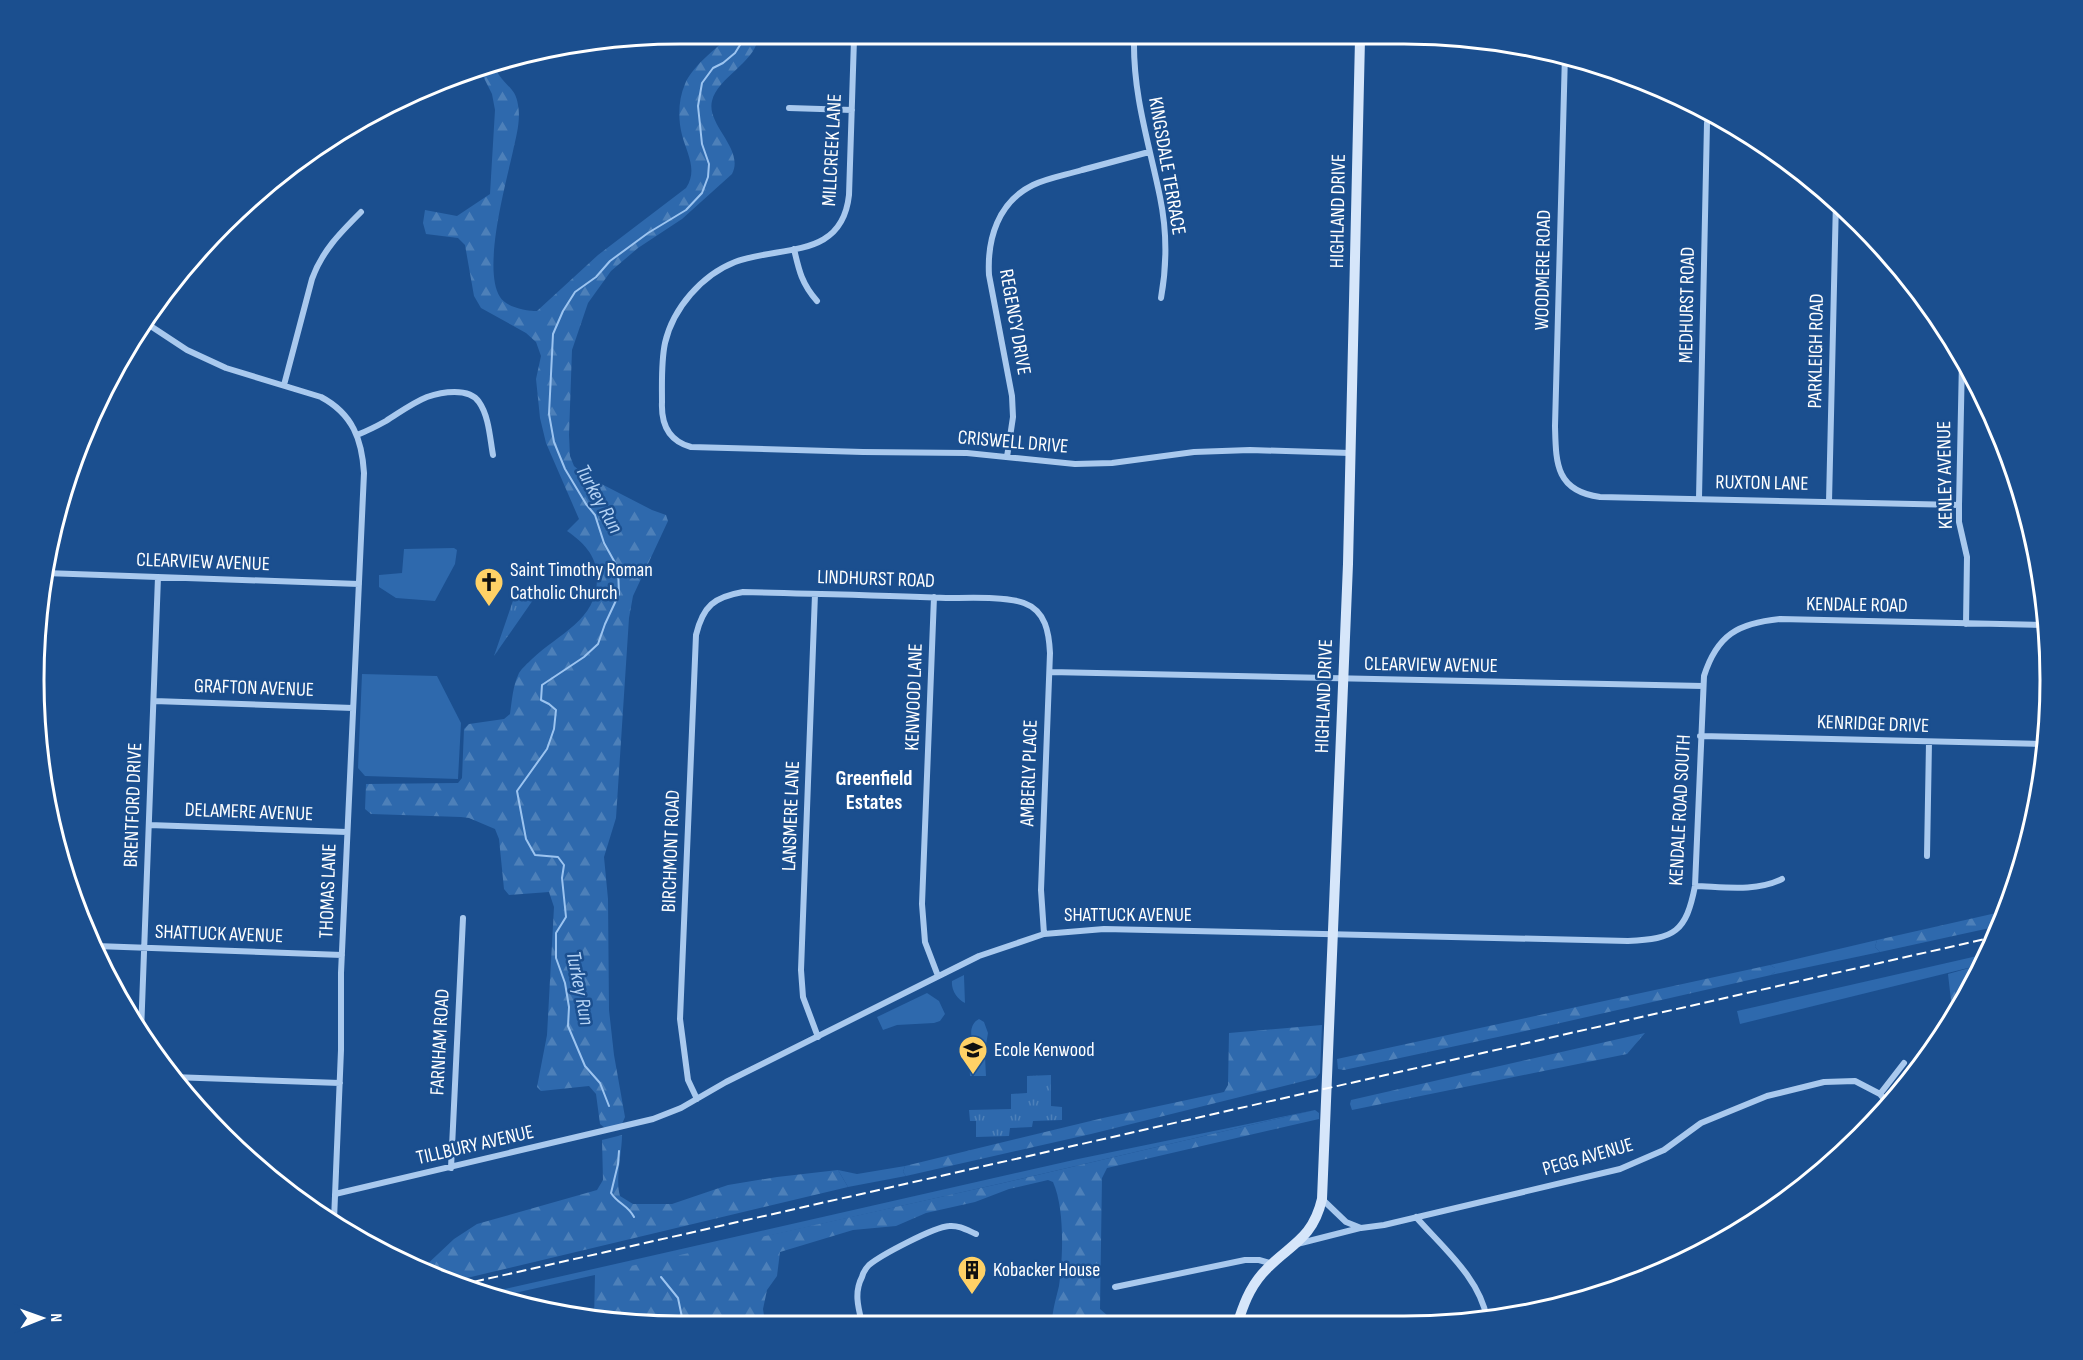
<svg xmlns="http://www.w3.org/2000/svg" width="2083" height="1360" viewBox="0 0 2083 1360" font-family="'Sofia Sans Condensed',sans-serif">
	<style>
		.grass { fill: #2e69ad }
		.forest { fill: url(#forest-firs) }
		.park { fill: url(#park-tufts) }
		.lines { fill: none; stroke-linecap: round; stroke-linejoin: round }
		.stream { stroke: #9cc4f0; stroke-width: 2 }
		.street { stroke: #a9c9ee; stroke-width: 6 }
		.secondary { stroke: #d6e6fa; stroke-width: 10 }
		.rail { stroke: #fff; stroke-width: 2; stroke-dasharray: 10 4.5; stroke-linecap: butt }
		.labels { text-anchor: middle; dominant-baseline: central; stroke-width: 5; stroke-linejoin: round; paint-order: stroke }
		.street-label { font-size: 20px; fill: #fff; stroke: #1b4f8f }
		.poi-label { font-size: 20px; fill: #fff; stroke: #1b4f8f; text-anchor: start }
		.water-label { font-size: 21px; font-style: italic; fill: #b5d3f5; stroke: #1b4f8f }
		.neighbourhood-label { font-size: 21px; font-weight: bold; fill: #fff; stroke: #1b4f8f }
		.rim { fill: none; stroke: #fff; stroke-width: 3 }
	</style>
	<defs>
		<pattern id="forest-firs" width="22" height="20" patternUnits="userSpaceOnUse" patternTransform="scale(1.5)"><rect width="22" height="20" fill="#2e69ad"/><path d="M5 1l3.5 6h-7zM16 11l3.5 6h-7z" fill="#4d80b9"/></pattern>
		<pattern id="park-tufts" width="24" height="20" patternUnits="userSpaceOnUse" patternTransform="scale(1.5)"><rect width="24" height="20" fill="#2e69ad"/><path d="M3 7l-1-3M5 7V3M7 7l1-3M15 17l-1-3M17 17v-4M19 17l1-3" fill="none" stroke="#4d80b9"/></pattern>
	</defs>
	<rect width="100%" height="100%" fill="#1b4f8f"/>
	<path class="grass" d="M454,548L457,550L455,564L435,601L396,598L379,587V575L402,573L404,549Z
		M362,674L437,676L461,723L458,779L365,776L358,768Z
		M1877,940L1875,947L1880,952L1771,975L1775,972V968L1770,965Z
		M1986,954L1972,984V967L1740,1024L1737,1011Z
		M964,975V976L965,1003C957,999 951,990 952,981Z
		M927,993L939,1001L945,1014L940,1021L934,1023L897,1025L883,1030L877,1017Z
		M979,1019L984,1022L988,1033L986,1045L980,1050L974,1046C970,1037 969,1024 979,1019Z
		M985,1056L986,1076H970L969,1057Z
		M1315,1110L1003,1183L493,1298L483,1294L1078,1159Z
		M905,1166L903,1172L906,1176L848,1187L838,1170L857,1174Z"/>
	<path class="forest" d="M726,39H758C753,64 718,77 712,101C706,125 745,149 732,174L682,219L638,248L611,271L588,303L572,350L569,435L570,456L574,466L586,476L652,510L666,515L668,521L633,596L629,618L616,818L604,857L608,899L609,1010L614,1055L625,1117L622,1124L605,1128L600,1124L596,1094L589,1086L541,1091L537,1087L547,1035L554,907L549,892L509,895L504,889L499,839L495,829L469,818L461,817L371,814L365,809L366,784L458,783L462,778L464,729L469,724L504,719L510,714C512,700 513,685 519,673C522,668 528,663 532,659C559,633 599,620 597,575C596,555 583,542 567,531L579,519L546,443L540,418L536,379L541,356L536,342L526,333L481,308L474,296L465,245L458,238L426,234L423,223L425,210L457,216L490,194L495,110L492,94L478,66L493,63C495,66 496,71 499,75C507,87 516,89 518,105C521,120 516,137 513,151C506,183 482,269 500,297C506,307 526,311 537,311L598,255L686,188C698,170 687,154 682,135C678,119 678,100 685,84C692,67 712,52 726,39Z
		M2005,911L1999,926L1880,952L1875,947L1877,940Z
		M1770,965L1775,968V972L1771,975L1521,1032L1344,1070L1338,1069L1337,1059Z
		M1973,967C1972,987 1965,1001 1953,1018L1948,974Z
		M1322,1025L1320,1073L1316,1078L1091,1134L906,1176L903,1172L905,1166L1103,1118L1224,1092L1228,1085L1229,1033Z
		M1645,1033L1627,1054L1352,1110L1350,1104L1351,1100Z
		M1315,1110L1319,1113V1119L1107,1168L1102,1178L1100,1309L1117,1324H1052C1052,1311 1056,1299 1059,1286C1063,1257 1065,1209 1053,1182L1048,1180L1009,1189L975,1202L926,1213L896,1226L853,1230L780,1252L777,1276L767,1290L763,1309L765,1322L594,1321L595,1274L1003,1183Z
		M622,1135C622,1153 615,1179 620,1196L633,1204H672L728,1185L777,1177L838,1170L848,1187L450,1282L421,1270L454,1239L477,1224L597,1190L603,1180L602,1140Z"/>
	<path class="park" d="M517,589L553,591L533,600L494,656Z
		M1051,1075V1106L1062,1107V1120L1033,1121L1032,1127L1010,1128L1009,1136L976,1137V1121H970L969,1110L1011,1109V1094L1027,1093V1076Z"/>
	<g class="lines">
		<path class="stream" d="M609,1106L600,1083L585,1066L568,1026L569,1007L565,983L556,958V933L566,917L562,878L564,865L558,857L535,855L526,839L517,791L547,749L554,729L556,710L549,704L541,700L542,685L584,657L598,644L605,624L619,594L618,568L604,543L595,515L586,504L565,469L554,442L549,414L553,334L563,311L575,292L596,277L610,261L648,233L686,210L702,193L708,177L709,164L702,144L698,106L702,83L713,68L723,63L735,53L740,45
			M619,1151L618,1164L611,1193C618,1204 628,1205 634,1217
			M661,1277L678,1298L683,1322"/>
		<path class="street" d="M854,39L849,195C842,260 781,245 735,262C702,275 673,308 665,343C661,362 662,383 662,402C661,424 669,441 691,447L863,452L967,453L1075,464L1112,463L1194,452L1250,450L1350,453
			M1134,39C1133,96 1149,143 1160,197C1167,231 1167,265 1161,298
			M1565,54L1555,426C1556,462 1555,491 1600,497L1959,505
			M789,108L852,110
			M794,249C799,271 802,284 817,301
			M146,323L187,350L226,368L321,397C353,414 362,440 364,473L341,973V1050L334,1220
			M1962,360L1959,505V522L1967,557L1966,624
			M284,385L312,279C322,251 340,233 361,212
			M357,435C367,431 377,426 386,421C399,413 412,403 427,397C441,392 469,387 479,402C489,416 490,439 493,455
			M1007,457L1013,417L1012,396L989,275C987,239 998,202 1033,185C1048,178 1066,175 1082,170C1104,164 1126,158 1149,152
			M1699,498L1707,123L1709,113
			M1829,502L1836,200
			M45,573L359,584
			M815,594L801,970L803,997L818,1037
			M934,597L922,904L925,942L938,976
			M1050,672L1703,686
			M154,701L353,708
			M1700,736L2045,744
			M38,743L44,579
			M149,825L347,832
			M1927,856L1929,742
			M1695,886C1725,887 1755,892 1782,879
			M96,946L342,955
			M141,1033L158,577
			M172,1077L340,1083
			M1880,1094L1904,1063
			M697,1099L688,1080L680,1019L696,635C703,606 714,597 743,592C811,594 878,595 946,598C967,598 1006,596 1024,603C1046,611 1049,633 1050,653L1041,890L1044,934
			M451,1168L463,918
			M335,1194L653,1119L681,1108L726,1082L979,956L1044,934L1104,929L1628,941C1675,939 1686,932 1695,886L1704,676C1717,635 1738,623 1780,619L2047,625
			M1322,1199L1346,1222L1361,1228L1384,1225L1620,1169L1664,1150L1701,1123L1767,1096L1824,1082L1855,1081L1880,1094L1890,1106
			M1416,1217C1442,1247 1480,1278 1487,1319
			M1297,1244L1360,1228
			M1115,1287L1245,1260H1259L1273,1264
			M862,1323C858,1307 854,1292 862,1277C863,1273 866,1268 869,1265C881,1255 934,1227 949,1226C959,1225 967,1230 976,1234"/>
		<path class="secondary" d="M1237,1325C1243,1306 1249,1289 1262,1274C1287,1245 1312,1242 1322,1199L1348,564L1360,39"/>
		<path class="rail" d="M460,1285L1994,937"/>
	</g>
	<defs>
		<g id="church-pin" transform="scale(1.5)"><path d="M0 17L-7.5 6A9.5 9.5 0 1 1 7.5 6Z" fill="#ffd166" stroke="#1b4f8f"/><path d="M-1.2-6h2.4v3.5h3.3v2.4h-3.3V6h-2.4V-.1h-3.3v-2.4h3.3Z" fill="#111"/></g>
		<g id="school-pin" transform="scale(1.5)"><path d="M0 17L-7.5 6A9.5 9.5 0 1 1 7.5 6Z" fill="#ffd166" stroke="#1b4f8f"/><path d="M0-5L7-2L0 1L-7-2ZM-4 1L0 2.5L4 1V4Q0 6-4 4Z" fill="#111"/></g>
		<g id="building-pin" transform="scale(1.5)"><path d="M0 17L-7.5 6A9.5 9.5 0 1 1 7.5 6Z" fill="#ffd166" stroke="#1b4f8f"/><path d="M-4-6H4V6H1V3H-1V6H-4ZM-2.5-4.3h1.7v1.8h-1.7ZM.8-4.3h1.7v1.8H.8ZM-2.5-1h1.7V.8h-1.7ZM.8-1h1.7V.8H.8Z" fill="#111"/></g>
	</defs>
	<g fill-rule="evenodd">
		<use href="#church-pin" x="489" y="582"/>
		<use href="#school-pin" x="973" y="1050"/>
		<use href="#building-pin" x="972" y="1270"/>
	</g>
	<g class="labels">
		<g class="street-label">
			<text transform="translate(832 150) rotate(-87)">MILLCREEK LANE</text>
			<text transform="translate(1167 166) rotate(80)">KINGSDALE TERRACE</text>
			<text transform="translate(1338 211) rotate(-89)">HIGHLAND DRIVE</text>
			<text transform="translate(1543 270) rotate(-89)">WOODMERE ROAD</text>
			<text transform="translate(1687 305) rotate(-89)">MEDHURST ROAD</text>
			<text transform="translate(1015 322) rotate(80)">REGENCY DRIVE</text>
			<text transform="translate(1816 351) rotate(-89)">PARKLEIGH ROAD</text>
			<text transform="translate(1013 442) rotate(5)">CRISWELL DRIVE</text>
			<text transform="translate(1945 475) rotate(-91)">KENLEY AVENUE</text>
			<text transform="translate(1762 483) rotate(1)">RUXTON LANE</text>
			<text transform="translate(203 562) rotate(2)">CLEARVIEW AVENUE</text>
			<text transform="translate(876 579) rotate(2)">LINDHURST ROAD</text>
			<text transform="translate(1857 605) rotate(1)">KENDALE ROAD</text>
			<text transform="translate(1431 665) rotate(1)">CLEARVIEW AVENUE</text>
			<text transform="translate(254 688) rotate(2)">GRAFTON AVENUE</text>
			<text transform="translate(1324 696) rotate(-88)">HIGHLAND DRIVE</text>
			<text transform="translate(914 697) rotate(-88)">KENWOOD LANE</text>
			<text transform="translate(1873 724) rotate(2)">KENRIDGE DRIVE</text>
			<text transform="translate(1029 773) rotate(-88)">AMBERLY PLACE</text>
			<text transform="translate(133 805) rotate(-88)">BRENTFORD DRIVE</text>
			<text transform="translate(1680 810) rotate(-87)">KENDALE ROAD SOUTH</text>
			<text transform="translate(249 812) rotate(2)">DELAMERE AVENUE</text>
			<text transform="translate(791 816) rotate(-88)">LANSMERE LANE</text>
			<text transform="translate(671 851) rotate(-88)">BIRCHMONT ROAD</text>
			<text transform="translate(328 891) rotate(-88)">THOMAS LANE</text>
			<text x="1128" y="915">SHATTUCK AVENUE</text>
			<text transform="translate(219 934) rotate(2)">SHATTUCK AVENUE</text>
			<text transform="translate(440 1042) rotate(-87)">FARNHAM ROAD</text>
			<text transform="translate(475 1145) rotate(-13)">TILLBURY AVENUE</text>
			<text transform="translate(1588 1157) rotate(-16)">PEGG AVENUE</text>
		</g>
		<g class="poi-label">
			<text x="510" y="570">Saint Timothy Roman<tspan x="510" dy="23">Catholic Church</tspan></text>
			<text x="994" y="1050">Ecole Kenwood</text>
			<text x="993" y="1270">Kobacker House</text>
		</g>
		<g class="water-label">
			<text transform="translate(599 499) rotate(61)">Turkey Run</text>
			<text transform="translate(580 988) rotate(79)">Turkey Run</text>
		</g>
		<g class="neighbourhood-label">
			<text x="874" y="778">Greenfield<tspan x="874" dy="24">Estates</tspan></text>
		</g>
	</g>
	<path d="M0 0H2083V1360H0ZM680 44H1404A636 636 0 0 1 2040 680V680A636 636 0 0 1 1404 1316H680A636 636 0 0 1 44 680V680A636 636 0 0 1 680 44Z" fill="#1b4f8f" fill-rule="evenodd"/>
	<path class="rim" d="M680 44H1404A636 636 0 0 1 2040 680V680A636 636 0 0 1 1404 1316H680A636 636 0 0 1 44 680V680A636 636 0 0 1 680 44Z"/>
	<g transform="translate(42 1318) rotate(89)" stroke="#1b4f8f" stroke-width="4.5" paint-order="stroke">
	<path d="M0-4.5L10 22L0 15L-10 22Z" fill="#ffffff"/>
	<text y="-9" font-size="16" font-weight="bold" text-anchor="middle" fill="#ffffff">N</text>
	</g>
</svg>
